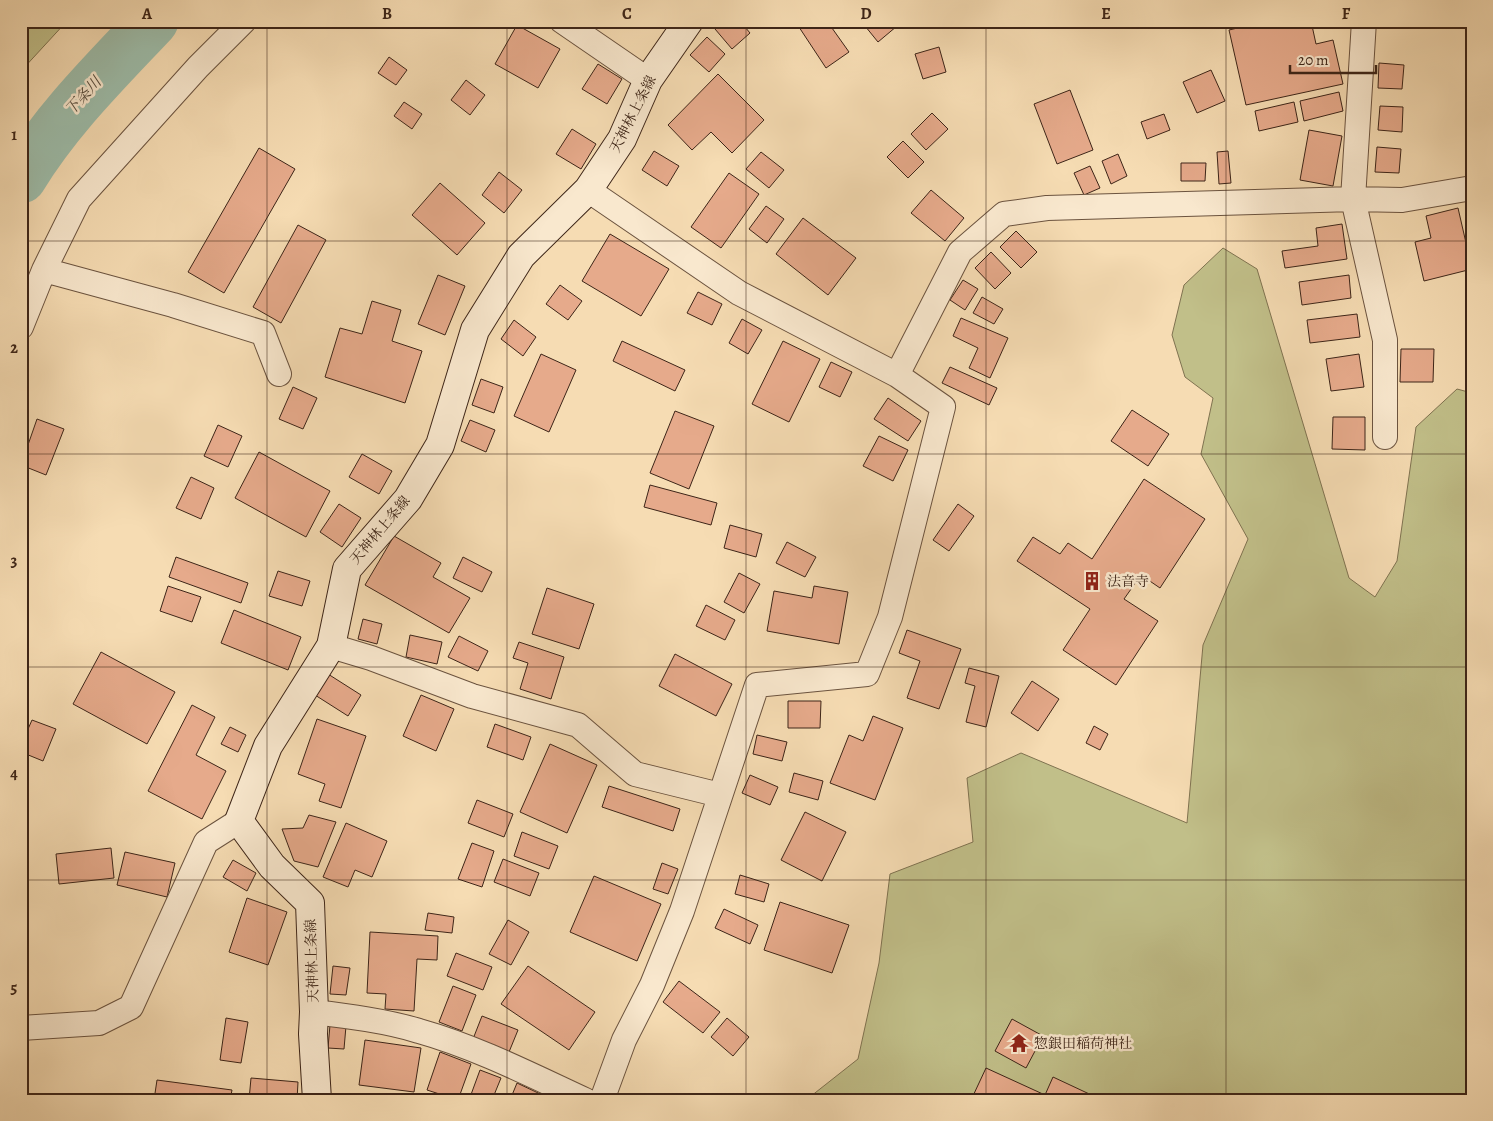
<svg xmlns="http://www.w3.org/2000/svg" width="1493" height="1121" viewBox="0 0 1493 1121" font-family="Alegreya,'Noto Serif JP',serif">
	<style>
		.green { fill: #c1bf89; stroke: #7f7250 }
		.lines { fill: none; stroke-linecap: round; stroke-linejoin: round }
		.river { stroke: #9dbca9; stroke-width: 51 }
		.building { fill: #e6aa8b; stroke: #3d2518 }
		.minor-casing { stroke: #6b533f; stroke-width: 26 }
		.secondary-casing { stroke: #3d2518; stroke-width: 30 }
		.minor { stroke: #f9e8ce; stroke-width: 24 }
		.secondary { stroke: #f9e8ce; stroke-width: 28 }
		.grid { fill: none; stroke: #3d2518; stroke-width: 1; stroke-opacity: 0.55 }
		.labels { text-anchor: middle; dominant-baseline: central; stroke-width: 5; stroke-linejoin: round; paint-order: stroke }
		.street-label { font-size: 14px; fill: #3d2518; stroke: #f9e8ce }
		.poi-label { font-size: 14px; fill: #3d2518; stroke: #f9e8ce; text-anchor: start }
		.water-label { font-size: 15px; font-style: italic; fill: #554b3c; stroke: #f9e8ce }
		.neatline { fill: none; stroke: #3d2518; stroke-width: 2 }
		.grid-label { font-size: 16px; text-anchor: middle; font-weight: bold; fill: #3d2518 }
	</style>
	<rect width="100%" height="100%" fill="#f6dcb3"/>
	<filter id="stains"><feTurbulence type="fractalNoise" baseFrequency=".004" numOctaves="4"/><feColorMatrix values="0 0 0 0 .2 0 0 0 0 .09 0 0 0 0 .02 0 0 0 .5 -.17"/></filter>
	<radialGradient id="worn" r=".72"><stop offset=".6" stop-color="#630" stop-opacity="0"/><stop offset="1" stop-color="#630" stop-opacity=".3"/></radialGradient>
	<path class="green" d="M21,21H67L21,71Z
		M1223,248L1257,269L1349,578L1375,597L1397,561L1416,427L1457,389L1472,393V1100H806L858,1059L879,963L890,874L973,842L967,778L1021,753L1187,823L1203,645L1248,539L1201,454L1213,398L1185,377L1172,335L1184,285Z"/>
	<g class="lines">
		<path class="river" d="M21,178C58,118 105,72 153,21"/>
	</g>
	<path class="building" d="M724,21H740L750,33L732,49L715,29Z
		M795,21H827L849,52L826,68Z
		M861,21H903L878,42Z
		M1267,21H1311L1316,44L1333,40L1343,84L1246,105L1229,30Z
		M517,25L560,49L538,88L495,64Z
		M707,37L725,54L709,72L690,55Z
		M939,47L946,72L923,79L915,54Z
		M389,57L407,70L396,85L378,73Z
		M1379,63L1404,65L1402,89L1378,88Z
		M598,64L622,79L607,104L582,89Z
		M1211,70L1225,101L1197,113L1183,82Z
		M718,74L764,120L732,153L711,132L692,150L668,125Z
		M466,80L485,95L470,115L451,100Z
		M1070,90L1093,150L1057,164L1034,104Z
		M1339,92L1343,111L1304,121L1300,101Z
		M404,102L422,114L412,129L394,116Z
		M1294,102L1298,122L1259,131L1255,111Z
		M1380,106L1403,107L1402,132L1378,130Z
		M932,113L948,129L926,150L911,134Z
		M1164,114L1170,130L1147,139L1141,122Z
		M572,129L596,144L581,169L556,154Z
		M1309,130L1342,136L1333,186L1300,180Z
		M903,141L924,162L908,178L887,157Z
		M1377,147L1401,149L1399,173L1375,172Z
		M259,148L295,169L224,293L188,272Z
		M654,151L679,166L667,186L642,170Z
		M1228,151L1231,183L1219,184L1217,152Z
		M761,152L784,170L769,188L746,169Z
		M1118,154L1127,176L1111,184L1102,161Z
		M1181,163H1206L1205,181H1181Z
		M1090,166L1100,188L1084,195L1074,173Z
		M499,172L522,190L504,213L482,195Z
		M729,173L759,194L721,248L691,227Z
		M440,183L485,223L457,255L412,215Z
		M931,190L964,218L945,241L911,213Z
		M766,206L784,219L767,243L749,229Z
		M1458,208L1472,269L1424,281L1415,242L1431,238L1426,216Z
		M1467,209H1472V232L1470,233Z
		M803,218L856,258L828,295L776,254Z
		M1342,224L1347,259L1285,268L1282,251L1318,246L1316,228Z
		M298,225L326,240L281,323L253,307Z
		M1016,231L1037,252L1021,268L1000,247Z
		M610,234L669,269L641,316L582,281Z
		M991,252L1011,273L995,289L975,268Z
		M438,275L465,286L445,335L418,324Z
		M1349,275L1351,298L1302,305L1299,282Z
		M963,280L978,289L965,310L950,300Z
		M560,285L582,301L568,320L546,304Z
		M698,292L722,304L712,325L687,313Z
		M982,297L1003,309L994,324L973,313Z
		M372,301L401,310L392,341L422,351L405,403L325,377L340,328L362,334Z
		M1357,314L1360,337L1310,343L1307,320Z
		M961,318L1008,338L990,378L969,368L978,348L953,336Z
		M742,319L762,330L748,354L729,343Z
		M514,320L536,337L523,356L501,339Z
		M622,341L685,370L675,391L613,361Z
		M783,341L820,359L789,422L752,404Z
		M1401,349H1434L1433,382H1400Z
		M541,354L576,370L549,432L514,416Z
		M1359,354L1364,387L1331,391L1326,359Z
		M831,362L852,372L840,397L819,387Z
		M950,367L997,388L989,405L942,383Z
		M481,379L503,387L494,413L472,405Z
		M293,387L317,398L303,429L279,419Z
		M888,398L921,421L908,441L874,419Z
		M1132,410L1169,434L1148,466L1111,441Z
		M675,411L714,426L689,489L650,473Z
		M1333,417H1365V450L1332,449Z
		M37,419L64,429L46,475L21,465Z
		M470,420L495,430L486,452L461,441Z
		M218,425L242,436L228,467L204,456Z
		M879,436L908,450L893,481L863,466Z
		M259,452L330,491L306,537L235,498Z
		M362,454L392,471L379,494L349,477Z
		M191,477L214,488L201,519L176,508Z
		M1144,479L1205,519L1160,588L1141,575L1124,599L1158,621L1116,685L1063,650L1090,609L1017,561L1033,537L1060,554L1068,543L1092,559Z
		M650,485L717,503L711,525L644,507Z
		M339,504L361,518L342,547L320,532Z
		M958,504L974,516L949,551L933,540Z
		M730,525L762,534L756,557L724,548Z
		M394,536L441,563L433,577L470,598L449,633L365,585Z
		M787,542L816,557L805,577L776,563Z
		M176,557L248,583L241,603L169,577Z
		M463,557L492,572L482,592L453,578Z
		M278,571L310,581L302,606L269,596Z
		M739,573L760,584L744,613L724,602Z
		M168,586L201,597L192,622L160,611Z
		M814,586L848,592L839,644L767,631L774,591L812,598Z
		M547,588L594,604L579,649L532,634Z
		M706,605L735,620L725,640L696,626Z
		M234,610L301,637L288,670L221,643Z
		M363,619L382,624L377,644L358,639Z
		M907,630L961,649L939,709L907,698L920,661L899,653Z
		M410,635L442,642L437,664L406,657Z
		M459,636L488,651L478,671L448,657Z
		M519,642L564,657L551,699L520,689L528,663L513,658Z
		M101,652L175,692L147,744L73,704Z
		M675,654L732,684L716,716L659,686Z
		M969,668L999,676L986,727L966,722L975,686L965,683Z
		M328,674L361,695L348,716L315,695Z
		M1032,681L1059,699L1038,731L1011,713Z
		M421,695L454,709L436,751L403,736Z
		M788,701H821L820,728H788Z
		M192,705L215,717L196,755L226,771L202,819L148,791Z
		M873,716L903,728L875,800L830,783L849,735L863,741Z
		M317,719L366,736L341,808L319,801L325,784L298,774Z
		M32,720L56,729L43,761L21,752V745Z
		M495,724L531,737L523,760L487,747Z
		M1094,726L1108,734L1100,750L1086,743Z
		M230,727L246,735L238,752L221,744Z
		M757,735L787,742L782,761L753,754Z
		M550,744L597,765L567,833L520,812Z
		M794,773L823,781L818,800L789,792Z
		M750,775L778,787L770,805L742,793Z
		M609,786L680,809L673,831L602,807Z
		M477,800L513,814L504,837L468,823Z
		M805,812L846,832L822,881L781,860Z
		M309,815L336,822L318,867L294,861L282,829L303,828Z
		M346,823L387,841L372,877L355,870L348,887L323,877Z
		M522,832L558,846L549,869L514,856Z
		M472,843L494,851L482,887L458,879Z
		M111,848L114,878L59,884L56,854Z
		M125,852L175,863L167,897L117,885Z
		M503,859L539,873L530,896L494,882Z
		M233,860L256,873L247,891L223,877Z
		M662,863L678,869L668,894L653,889Z
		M740,875L769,884L764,902L735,894Z
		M594,876L661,904L637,961L570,932Z
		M247,898L287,912L268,965L229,952Z
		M780,902L849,925L832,973L764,950Z
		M724,909L758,925L750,944L715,928Z
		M428,913L454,917L452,933L425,930Z
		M508,920L529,932L511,965L489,954Z
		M370,932L438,936L437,960L417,959L414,1011L385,1009L386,994L367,993Z
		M456,953L492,967L483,990L447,976Z
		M333,966L350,968L346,995L330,994Z
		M528,966L595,1012L569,1050L501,1004Z
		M679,981L720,1012L703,1033L663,1002Z
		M453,986L476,995L462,1031L439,1022Z
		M482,1016L518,1030L509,1052L473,1039Z
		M226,1018L248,1022L241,1063L220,1060Z
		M727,1018L749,1037L733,1056L711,1037Z
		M1012,1019L1043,1036L1026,1068L995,1051Z
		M330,1025L346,1026L344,1049L328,1048Z
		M365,1040L421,1048L414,1092L359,1085Z
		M440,1052L471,1064L458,1100L427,1090Z
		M986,1068L1045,1095L1053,1077L1100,1099L977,1100L972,1098Z
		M480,1070L501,1078L492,1100H469Z
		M251,1078L298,1082L297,1100H249Z
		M157,1080L232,1090L230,1100H154Z
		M517,1083L553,1100H510Z"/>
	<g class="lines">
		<g class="minor-casing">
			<path id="minor" d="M562,21L648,80
				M1364,21L1353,199L1385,340V437
				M588,190L739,293L897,375L943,407L890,617L867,674L757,685L682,911L652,985L624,1040L602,1100
				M44,270L79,199L198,67L244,21
				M21,327L44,270L173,305L263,333L279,374
				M897,375L960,252L1004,214L1047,208L1353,199L1402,200L1472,188
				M331,646L371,658L472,696L578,725L635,774L720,795
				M314,1012C347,1016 387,1021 419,1031C476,1047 531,1075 585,1100
				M21,1028L99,1023L131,1007L206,842L239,821"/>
		</g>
		<g class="secondary-casing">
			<path id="secondary" d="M317,1100L313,1034L314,1012L310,903L272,866L239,821L268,746L331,646L347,569L408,499L440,445L475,330L521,256L588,190L622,139L648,80L689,21"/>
		</g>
		<use href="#minor" class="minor"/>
		<use href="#secondary" class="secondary"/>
	</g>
	<path class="grid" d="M267,21V1100M507,21V1100M746,21V1100M986,21V1100M1226,21V1100M21,241H1472M21,454H1472M21,667H1472M21,880H1472"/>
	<defs>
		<g id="building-bare" transform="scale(1.5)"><path d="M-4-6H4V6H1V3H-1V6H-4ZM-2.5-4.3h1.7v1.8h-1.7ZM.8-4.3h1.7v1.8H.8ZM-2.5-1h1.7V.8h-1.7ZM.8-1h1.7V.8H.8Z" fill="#8f2418" stroke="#f9e8ce" stroke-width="2.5" paint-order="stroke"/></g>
		<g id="temple-bare" transform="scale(1.5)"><path d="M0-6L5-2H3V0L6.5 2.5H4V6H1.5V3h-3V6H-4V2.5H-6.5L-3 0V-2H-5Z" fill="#8f2418" stroke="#f9e8ce" stroke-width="2.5" paint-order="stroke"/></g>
	</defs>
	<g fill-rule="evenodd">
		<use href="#building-bare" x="1092" y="581"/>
		<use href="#temple-bare" x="1019" y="1043"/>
	</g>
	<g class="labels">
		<g class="street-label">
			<text transform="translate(633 114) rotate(-63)">天神林上条線</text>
			<text transform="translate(380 530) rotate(-50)">天神林上条線</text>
			<text transform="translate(312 961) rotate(-92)">天神林上条線</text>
		</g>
		<g class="poi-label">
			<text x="1107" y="581">法音寺</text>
			<text x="1034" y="1043">惣銀田稲荷神社</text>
		</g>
		<g class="water-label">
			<text transform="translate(83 96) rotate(-48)">下条川</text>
		</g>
	</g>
	<rect width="1493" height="1121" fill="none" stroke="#f6dcb3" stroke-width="55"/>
	<path d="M1290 65v8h86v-8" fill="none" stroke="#3d2518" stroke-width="2.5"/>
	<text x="1298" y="65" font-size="15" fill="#3d2518" stroke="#f9e8ce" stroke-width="4" paint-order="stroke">20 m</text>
	<rect x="28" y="28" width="1438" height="1066" class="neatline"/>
	<g class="grid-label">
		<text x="147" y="19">A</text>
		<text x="387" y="19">B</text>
		<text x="627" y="19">C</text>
		<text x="866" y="19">D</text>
		<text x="1106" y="19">E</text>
		<text x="1346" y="19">F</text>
		<text x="14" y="140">1</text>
		<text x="14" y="353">2</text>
		<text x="14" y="566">3</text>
		<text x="14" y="779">4</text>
		<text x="14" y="993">5</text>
	</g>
	<rect width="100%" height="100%" filter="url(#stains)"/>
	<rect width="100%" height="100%" fill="url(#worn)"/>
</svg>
